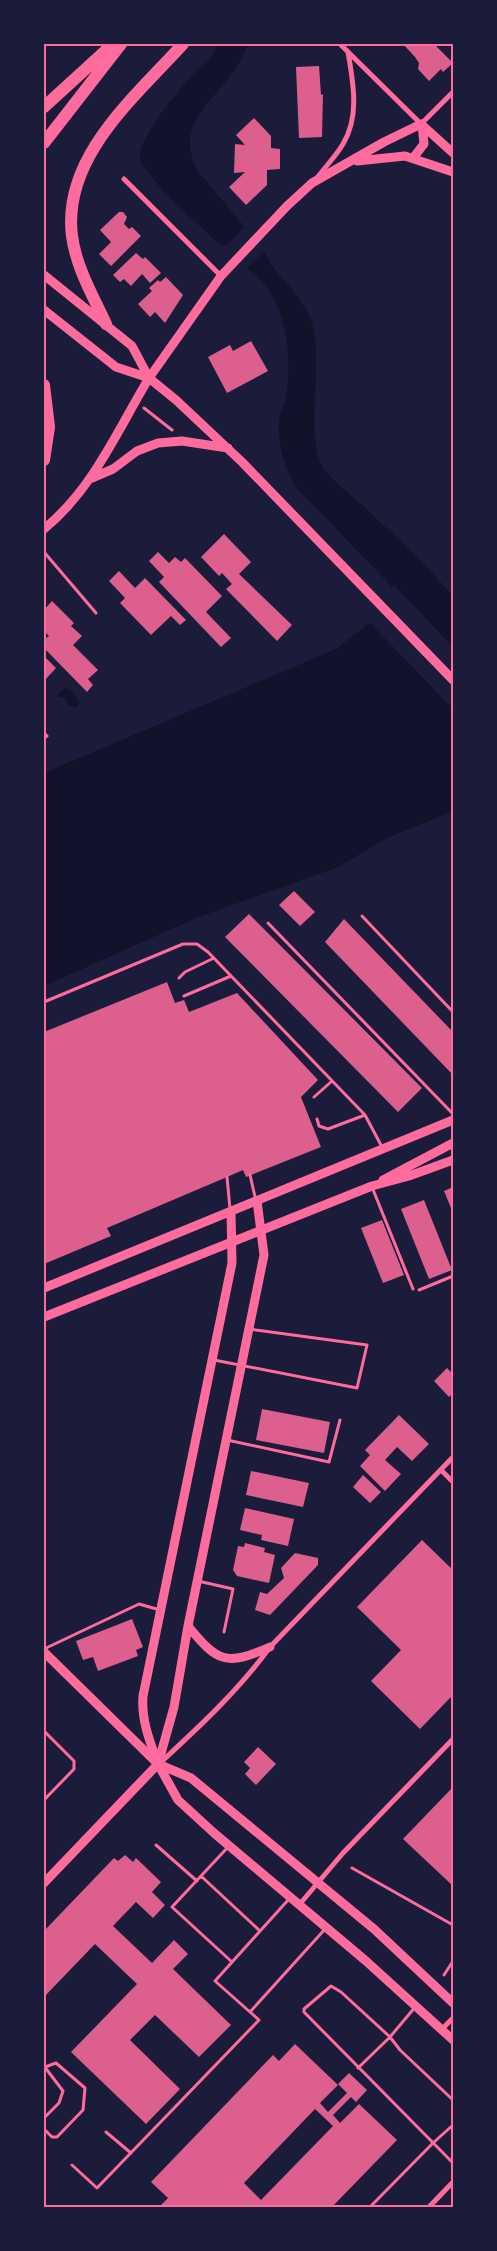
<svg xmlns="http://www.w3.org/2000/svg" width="497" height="2251" viewBox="0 0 497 2251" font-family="Commissioner,sans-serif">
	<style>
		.water { fill: #12122b }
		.pier { fill: #1b1b3a }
		.building { fill: #dd5f8e; fill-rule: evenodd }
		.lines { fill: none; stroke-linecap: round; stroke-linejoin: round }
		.path { stroke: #ff6b9d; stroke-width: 3 }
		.service { stroke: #ff6b9d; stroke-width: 3 }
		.minor { stroke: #ff6b9d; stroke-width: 5 }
		.tertiary { stroke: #ff6b9d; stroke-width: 9 }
		.secondary { stroke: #ff6b9d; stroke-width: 9 }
		.motorway { stroke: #ff6b9d; stroke-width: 12 }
		.neatline { fill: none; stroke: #ff6b9d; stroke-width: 2 }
	</style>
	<rect width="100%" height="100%" fill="#1b1b3a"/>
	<path class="water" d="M217,44H248C244,53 240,63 234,71C219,93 194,111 190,139C189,149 193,160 196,169L263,249C276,280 305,293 313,327C323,370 305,430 322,466C327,477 350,494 360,503C392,533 424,563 453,596V811L385,839L338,867L196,918L44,986V773L336,649L368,624L399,594L296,487C285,469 277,443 279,422C280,412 286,402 287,392C290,352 289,326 269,290C264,282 254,275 247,269C230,253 141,176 140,158C139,136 182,86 197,70C206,61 214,56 217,44Z
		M66,688C75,691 75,697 80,702L76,708L68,705L65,698L57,697L58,694Z"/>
	<path class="pier" d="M246,225L266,249L245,270L221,247L229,243Z
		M394,585L453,647V709L368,621L396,593L390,588Z"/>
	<path class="building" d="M403,44H434L453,63L443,72L441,69L429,81L418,69L419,63L415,57Z
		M319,66L321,95L323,94L322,137L299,138L296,67Z
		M254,118L271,136V148L280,149V169L267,170V185L246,205L229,187L245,172L234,173L235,144L245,145L236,135Z
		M119,212H123L127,217L124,224L129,229L132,227L141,236L111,266L99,254L111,242L100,230Z
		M136,253L143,259L145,257L161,273L150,283L142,274L131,286L124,279L120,282L113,275Z
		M166,277L183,295L165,323L155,312L150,317L138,304L152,291L149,288L158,280L160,282Z
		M251,341L268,371L227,393L208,357L230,345L233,351Z
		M224,534L251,562L239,574L292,625L277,641L226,589L232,584L222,573L219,576L201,557Z
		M158,552L169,563L175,557L181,562L185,558L222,596L206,612L231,638L221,647L159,582L164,577L149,561Z
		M119,571L135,588L145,578L186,620L180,625L171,616L151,635L120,603L125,598L109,581Z
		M52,601L74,623L71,626L82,636L73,645L98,670L88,679L93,685L87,692L44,648V640L49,636L44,631V610Z
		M44,656L56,668L44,681Z
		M294,891L315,912L300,926L279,905Z
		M249,914L422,1088L398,1112L225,937Z
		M344,919L453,1032V1075L325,942Z
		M167,982L175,1003L184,1000L189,1012L237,993L318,1080L301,1097L321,1147L246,1177L243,1170L227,1177L107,1228L111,1236L44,1264V1032Z
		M453,1187V1213L444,1191Z
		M424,1200L452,1270L429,1279L401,1209Z
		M382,1220L404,1275L383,1283L361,1228Z
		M447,1368L453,1374V1393L449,1397L434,1381Z
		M262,1409L330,1422L324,1453L256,1440Z
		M399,1415L429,1444L412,1461L397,1447L385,1460L401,1474L385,1491L360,1466L370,1455L365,1450Z
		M251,1471L309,1483L303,1507L246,1495Z
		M363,1475L381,1492L370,1503L353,1487Z
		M245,1508L294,1519L288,1546L261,1540L262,1535L240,1530Z
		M422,1540L453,1570V1700L451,1697L420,1729L371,1681L401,1650L357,1607Z
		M245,1543L265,1548L264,1552L275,1555L269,1583L237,1576L233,1570L238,1546L244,1547Z
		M295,1553L318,1558V1565L270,1615L255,1610L260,1592L267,1594L284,1578L281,1568Z
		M132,1619L143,1647L136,1650L138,1656L98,1671L93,1657L83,1660L76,1641Z
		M258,1747L276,1764L256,1785L245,1774L250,1768L244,1762Z
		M453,1787V1886L403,1839Z
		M125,1855L133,1862L136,1858L161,1882L152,1892L165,1905L153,1918L136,1902L113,1926L152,1963L174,1940L188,1954L173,1969L231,2025L199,2057L155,2015L130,2040L180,2089L146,2124L71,2052L137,1984L95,1944L44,1997V1931L114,1858L118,1861Z
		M295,2044L338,2085L320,2103L328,2112L347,2093L338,2084L349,2073L367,2090L356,2102L351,2097L333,2115L340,2123L359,2104L397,2140L332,2207H159L168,2198L151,2182L273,2055L279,2061ZM315,2109L333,2126L261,2200L244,2183Z"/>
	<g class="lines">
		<path class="path" d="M144,408L172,430
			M352,1868L453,1925
			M444,1975L453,1961"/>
		<path class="service" d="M44,552L96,613
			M44,733L47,736L44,738
			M362,916L453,1012
			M268,923L453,1114
			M179,978L185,972L214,958
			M184,996L231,976
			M44,1002L183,944H197L208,952L365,1115L382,1147
			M314,1097L332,1081
			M317,1119L319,1126L328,1129L365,1115
			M250,1175L256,1201
			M227,1177L230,1209
			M372,1187L413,1289
			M419,1290L453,1276
			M214,1360L357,1388L367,1345L249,1329
			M227,1440L329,1462L340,1420
			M198,1581L233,1589L224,1632
			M44,1649L139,1604L160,1610
			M44,1731L74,1761V1769L44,1800
			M156,1845L197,1881
			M229,1846L172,1907L232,1962
			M201,1876L260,1931
			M289,1899L215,1981L250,2012L326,1928
			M416,2006L390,2037L400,2050L453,2100
			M358,2068L390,2037L341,1992L331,1986L304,2009V2012L453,2163
			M44,2118L59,2103L63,2091L44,2066
			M44,2129L52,2137H57L83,2110L85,2088L56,2063L45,2067
			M106,2132L131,2153
			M72,2165L97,2188L259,2020L250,2012
			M370,2207L433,2143L453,2125"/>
		<path class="minor" d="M340,44L421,124L453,92
			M317,178C326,166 336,156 343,144C360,116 353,82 348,52
			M124,179L221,276
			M441,1470L453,1482
			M160,1763C199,1727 239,1690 270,1647L453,1457
			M299,1905L343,1853L453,1739
			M442,2029L453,2018
			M429,2207L453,2182"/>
		<path class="tertiary" d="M421,124L453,153
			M413,158L424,144L422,124
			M357,161L405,156L453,172
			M149,378L221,276L287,206L312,183L384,142L421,124
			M44,1652L158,1764L178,1800L214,1833L366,1961L453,2040
			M158,1764L191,1778L374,1929L453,2003"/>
		<path class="secondary" d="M44,275L132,346L149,378
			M44,310L116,367L149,378L176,400L242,462L453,680
			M92,478L113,469L137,451L158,443L182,441L228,448
			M44,529C93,489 117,431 149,378
			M383,1180L453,1143
			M44,1288L453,1120
			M44,1317L372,1186L409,1176L453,1160
			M188,1626C218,1663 227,1666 270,1647
			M158,1764C150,1742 141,1720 143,1696L232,1263L231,1212
			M44,1883L158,1764L174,1707L188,1626L264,1255L257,1201"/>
		<path class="motorway" d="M44,107L113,44
			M44,143L121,44
			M106,324C93,296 76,267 72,236C62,157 135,97 183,44
			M44,385L49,427L44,460"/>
	</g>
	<rect width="497" height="2251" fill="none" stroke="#1b1b3a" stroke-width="90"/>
	<rect x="45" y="45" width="407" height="2161" class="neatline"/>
</svg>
